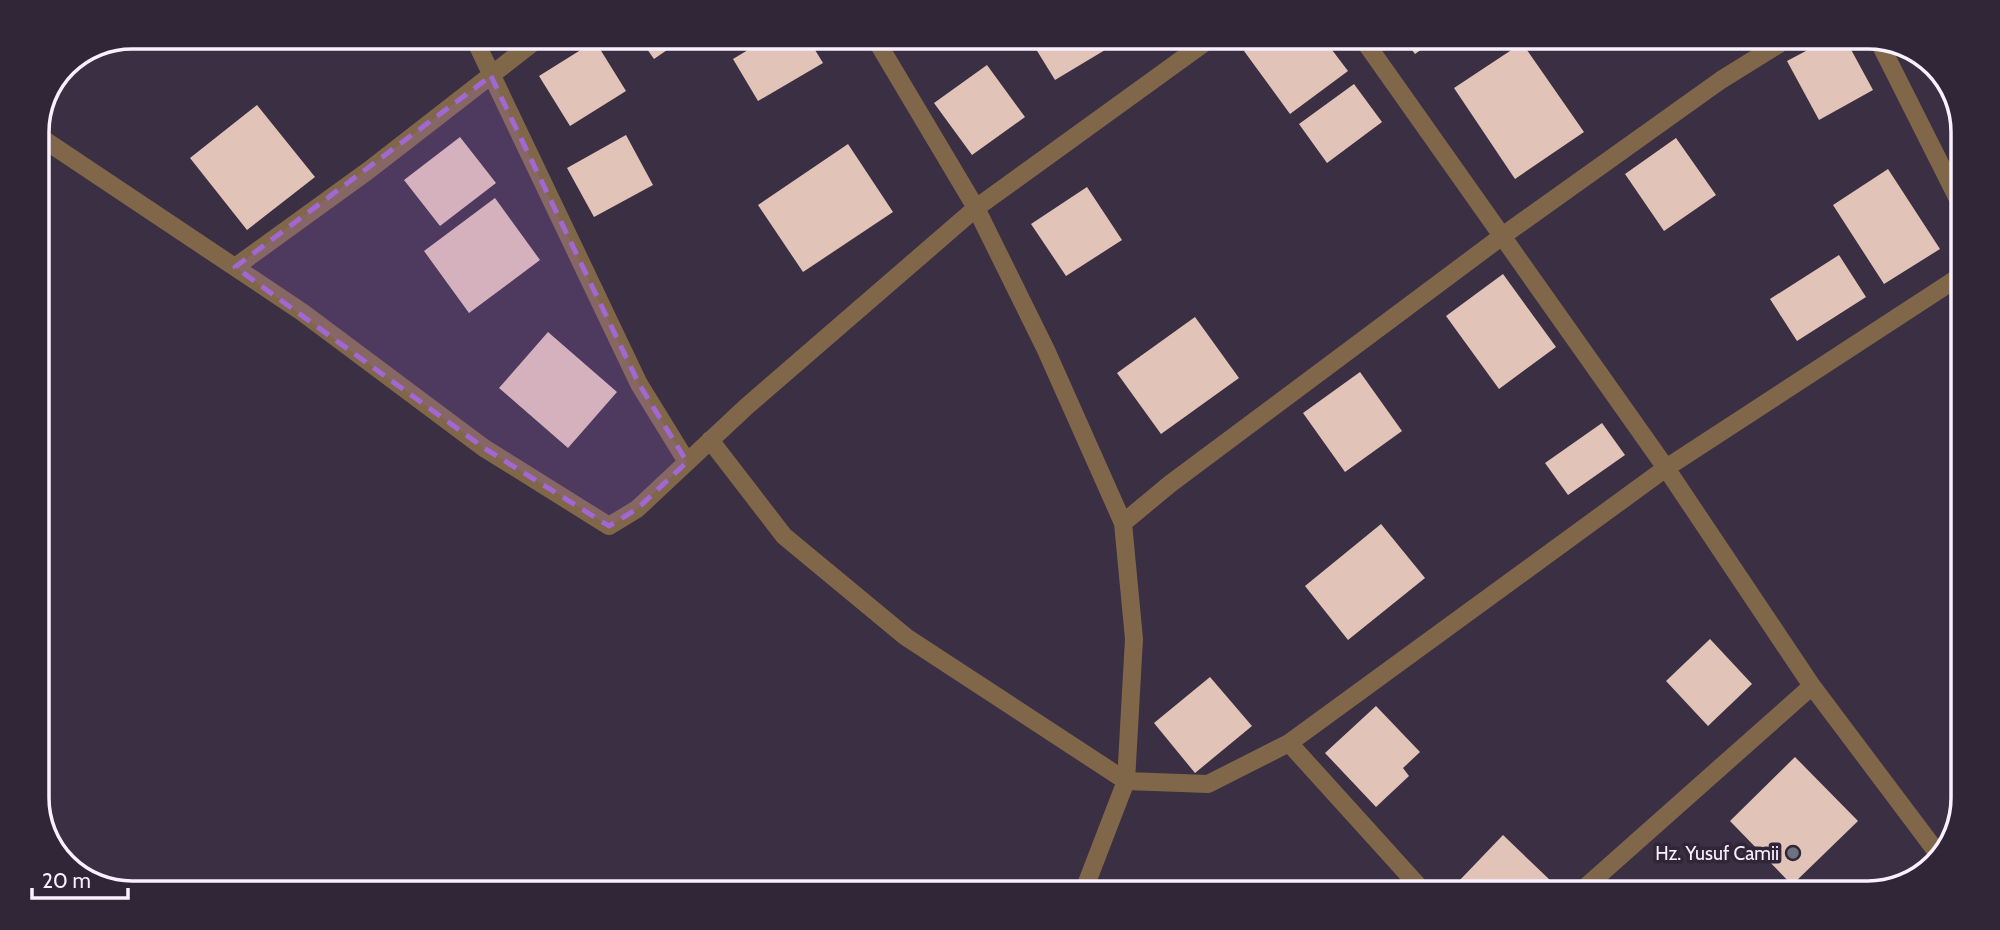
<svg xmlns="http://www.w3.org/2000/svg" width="2000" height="930" viewBox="0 0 2000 930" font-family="Cabin,sans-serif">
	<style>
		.building { fill: #e2c3b8 }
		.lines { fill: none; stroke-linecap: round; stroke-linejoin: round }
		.minor { stroke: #816749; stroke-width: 18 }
		.marked { fill: #a167d2; fill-opacity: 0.2; stroke: #a167d2; stroke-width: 5; stroke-dasharray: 14 9; stroke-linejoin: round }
		.worship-dot { fill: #6b7280; stroke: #312538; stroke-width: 2.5 }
		.labels { text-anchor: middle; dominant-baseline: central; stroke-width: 7; stroke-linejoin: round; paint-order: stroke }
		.poi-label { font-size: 19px; fill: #f9f1ff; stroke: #312538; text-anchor: end }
		.rim { fill: none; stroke: #f9f1ff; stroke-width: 3.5 }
	</style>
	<rect width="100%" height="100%" fill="#3b2f43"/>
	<path class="building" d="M640,39H683L654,59Z
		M766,39L809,40L823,63L758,101L733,59Z
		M595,41L626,91L570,126L539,76Z
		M1031,41H1120L1055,80Z
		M1257,41L1326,42L1348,71L1290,114L1244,51Z
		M1406,42H1432L1415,54Z
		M1522,43L1584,132L1515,179L1454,88Z
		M1819,44H1848L1873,90L1819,120L1787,61Z
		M987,65L1025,117L972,155L934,103Z
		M1354,84L1382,122L1327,163L1299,124Z
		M257,105L315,177L247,230L190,158Z
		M626,135L653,185L594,217L567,168Z
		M460,137L496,183L440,226L404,180Z
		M1676,138L1716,195L1664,231L1625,174Z
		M848,144L893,212L803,272L758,205Z
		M1888,169L1940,249L1884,284L1833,205Z
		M1087,187L1122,240L1066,276L1031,224Z
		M495,198L540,260L469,313L424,251Z
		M1839,255L1866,297L1797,341L1770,299Z
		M1503,274L1556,347L1499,389L1446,316Z
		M1195,317L1239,378L1161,434L1117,373Z
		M548,332L617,392L568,448L499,388Z
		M1360,372L1402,431L1345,472L1303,413Z
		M1602,423L1625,455L1568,495L1545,463Z
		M1381,524L1425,578L1348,640L1305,586Z
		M1710,639L1752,684L1708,726L1666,681Z
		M1210,677L1252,726L1195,773L1154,723Z
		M1376,706L1420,752L1403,768L1409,776L1376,807L1325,753Z
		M1795,757L1858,821L1792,885L1730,821Z
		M1503,835L1551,881L1541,892H1468L1458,882Z"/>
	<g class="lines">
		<path class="minor" d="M474,38L639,384L687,462
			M876,40L976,208L1046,350L1123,523L1134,639L1126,781L1084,890
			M1365,42L1666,468L1812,686L1939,855
			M1880,44L1962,207
			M37,135L302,312L484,448L609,526L637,509L746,407L976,208L1207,41
			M235,267L369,170L539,38
			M710,440L784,536L906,637L1126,781L1208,784L1289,743L1666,468L1962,275
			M1123,523L1170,484L1501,237L1721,80L1779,44
			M1289,743L1423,891
			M1580,892L1812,686"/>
	</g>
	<path class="marked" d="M491,76L639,384L687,462L637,509L609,526L484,448L235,267Z"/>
	<circle class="worship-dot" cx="1793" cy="853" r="7"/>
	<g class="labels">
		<g class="poi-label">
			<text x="1779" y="853">Hz. Yusuf Camii</text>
		</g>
	</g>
	<path d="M0 0H2000V930H0ZM132 49H1868A83 83 0 0 1 1951 132V798A83 83 0 0 1 1868 881H132A83 83 0 0 1 49 798V132A83 83 0 0 1 132 49Z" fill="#312538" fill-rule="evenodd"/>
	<path class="rim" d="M132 49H1868A83 83 0 0 1 1951 132V798A83 83 0 0 1 1868 881H132A83 83 0 0 1 49 798V132A83 83 0 0 1 132 49Z"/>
	<path d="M32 888v10h96v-10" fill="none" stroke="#f9f1ff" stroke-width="3.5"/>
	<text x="42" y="888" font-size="21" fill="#f9f1ff" stroke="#312538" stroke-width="5" paint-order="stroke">20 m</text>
</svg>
